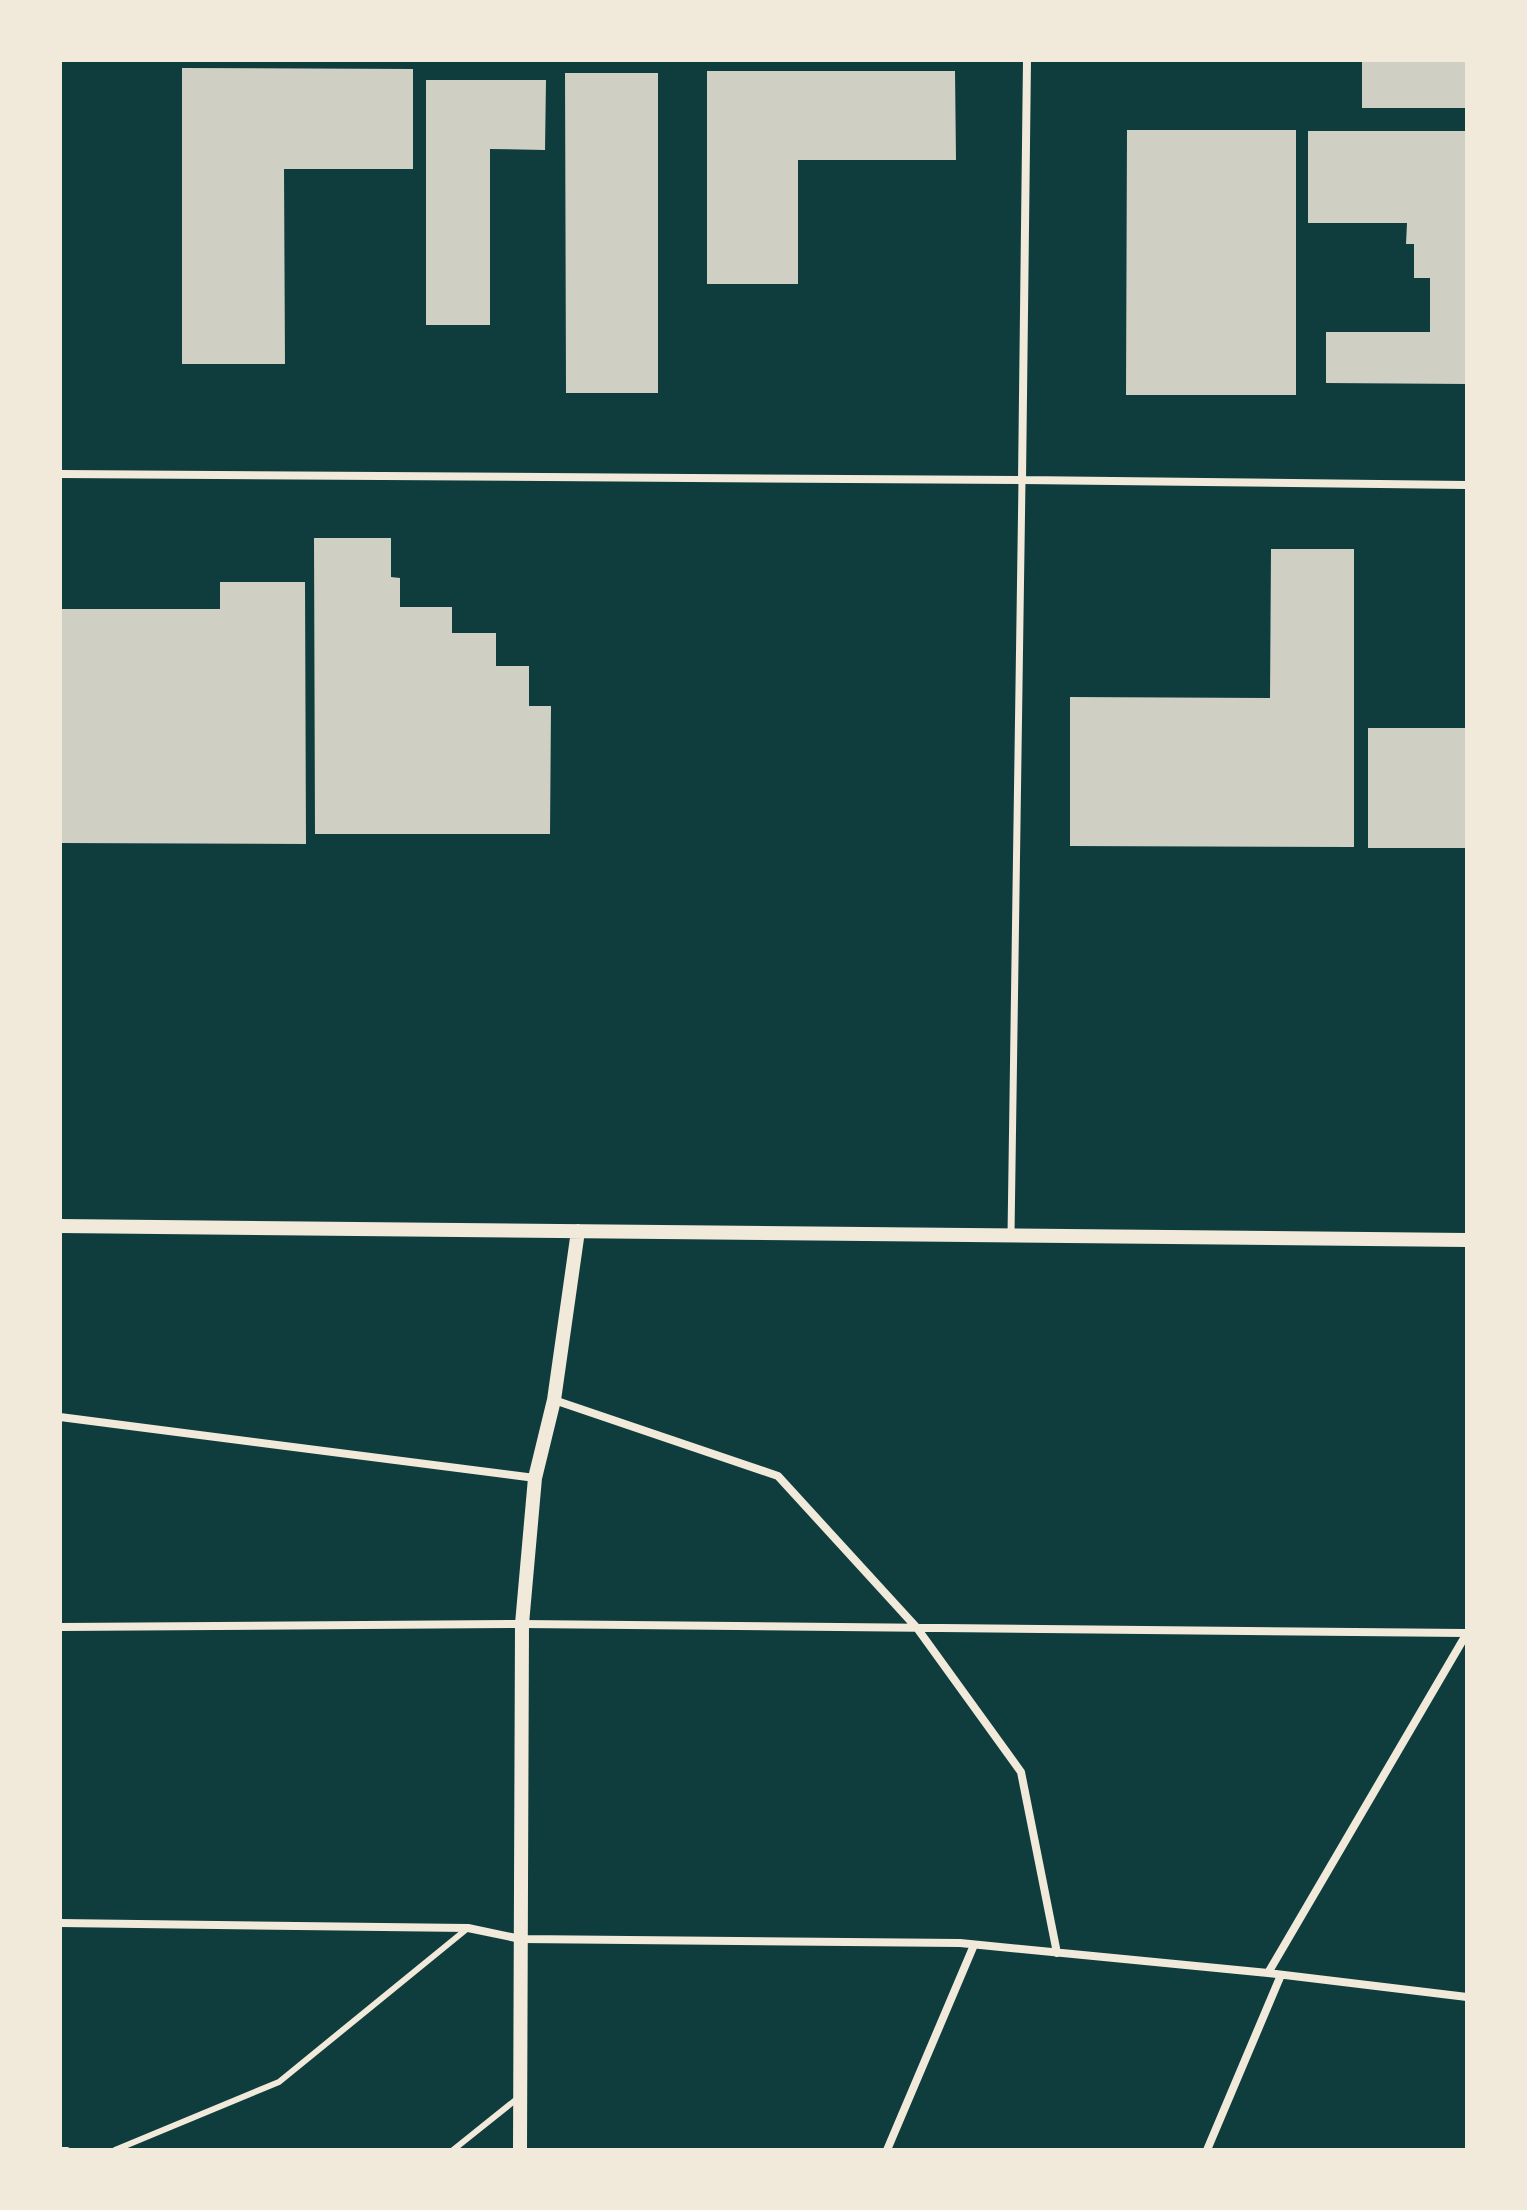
<svg xmlns="http://www.w3.org/2000/svg" width="1527" height="2210" viewBox="0 0 1527 2210" font-family="'Titillium Web',sans-serif">
	<style>
		.building { fill: #cfcfc3 }
		.lines { fill: none; stroke-linecap: round; stroke-linejoin: round }
		.service { stroke: #f1e9da; stroke-width: 6 }
		.pedestrian { stroke: #f1e9da; stroke-width: 7 }
		.minor { stroke: #f1e9da; stroke-width: 8 }
		.tertiary { stroke: #f1e9da; stroke-width: 14 }
	</style>
	<rect width="100%" height="100%" fill="#0f3d3e"/>
	<path class="building" d="M1362,60H1467V108H1362Z
		M182,68L413,69V169H284L285,364H182Z
		M707,71H955L956,160H798V284H707Z
		M565,73H658V393H566Z
		M426,80H546L545,150L490,149V325H426Z
		M1127,130H1296V395H1126Z
		M1308,131H1467V384L1326,383V332H1430V278H1414V244H1406L1407,223H1308Z
		M314,538H391V577L400,578V607H452V633H496V666H529V706H551L550,834H315Z
		M1271,549H1354V847L1070,846V697L1270,698Z
		M220,582H305L306,844L60,843V609H220Z
		M1368,728H1467V848H1368Z"/>
	<g class="lines">
		<path class="service" d="M60,2150H67
			M115,2150L279,2082L468,1928
			M453,2150L518,2098"/>
		<path class="pedestrian" d="M1011,1235L1022,480"/>
		<path class="minor" d="M60,474L1022,480L1467,485
			M1022,480L1027,60
			M554,1400L778,1476L917,1628L1021,1772L1057,1953
			M60,1417L535,1478
			M60,1627L522,1624L1465,1633
			M1467,1633L1268,1973L1467,1997
			M60,1923L468,1928L521,1939L960,1943L1268,1973
			M887,2150L974,1945
			M1207,2150L1281,1975"/>
		<path class="tertiary" d="M60,1226L1467,1240
			M520,2150L522,1624L535,1478L554,1400L578,1231"/>
	</g>
	<rect width="1527" height="2210" fill="none" stroke="#f1e9da" stroke-width="124"/>
</svg>
